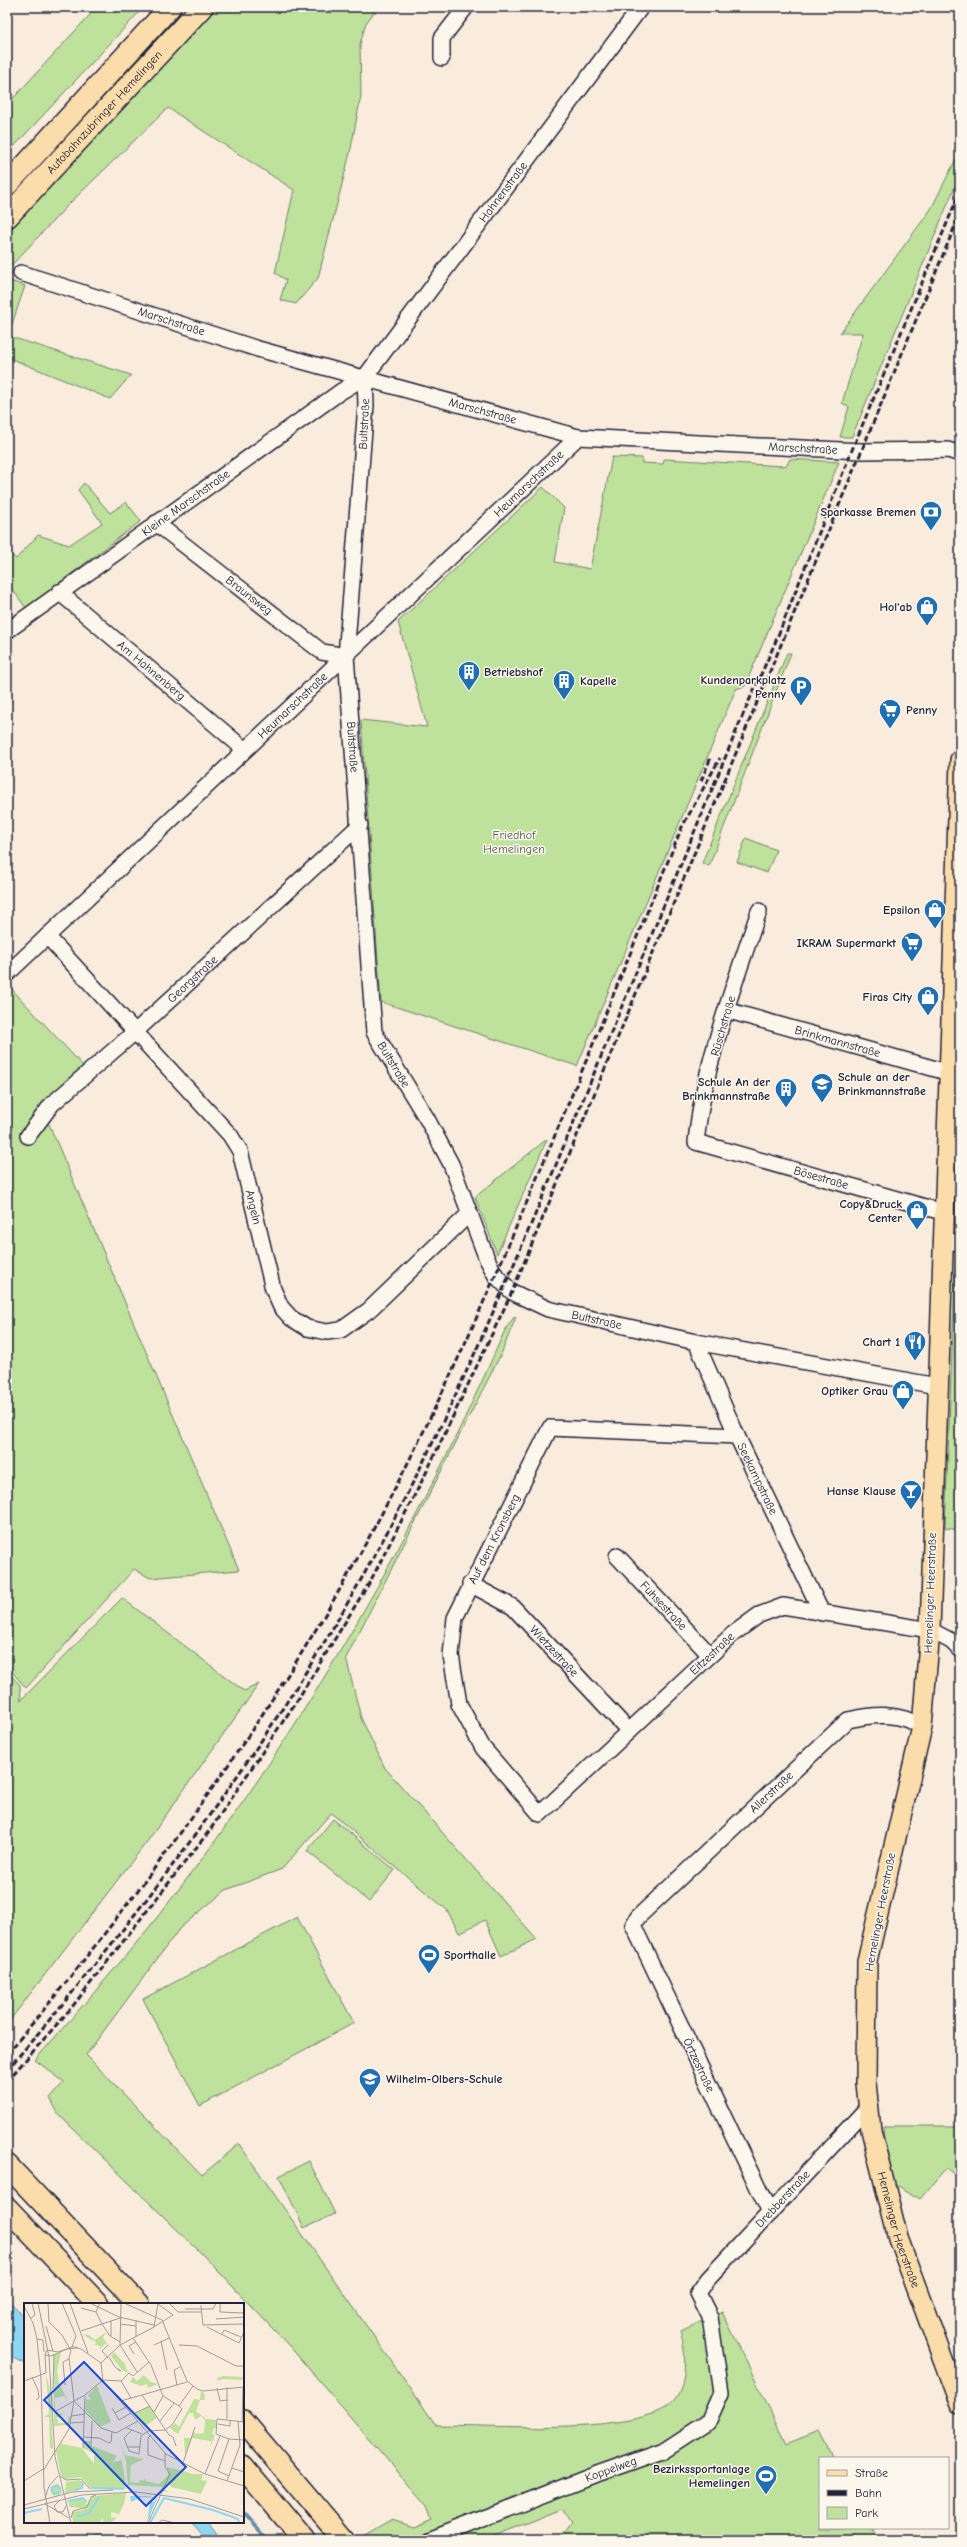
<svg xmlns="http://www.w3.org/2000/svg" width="967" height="2547" viewBox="0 0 967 2547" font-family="'Comic Neue',sans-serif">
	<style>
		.green { fill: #bee19b; stroke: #70826b }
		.water { fill: #8fd7f1; stroke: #638fa8 }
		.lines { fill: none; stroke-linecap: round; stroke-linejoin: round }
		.stream { stroke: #638fa8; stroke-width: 4 }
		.minor-casing { stroke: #22223b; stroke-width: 18 }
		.major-casing { stroke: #22223b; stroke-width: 22 }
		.highway-casing { stroke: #22223b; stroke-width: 24 }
		.minor { stroke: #fbf7ec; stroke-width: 15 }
		.major { stroke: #fbddab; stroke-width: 19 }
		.highway { stroke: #fbddab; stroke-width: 21 }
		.rail { stroke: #22223b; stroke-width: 3; stroke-dasharray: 6 3; stroke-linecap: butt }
		.labels { text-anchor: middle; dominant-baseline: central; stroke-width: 3; stroke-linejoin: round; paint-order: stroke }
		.street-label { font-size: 12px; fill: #22223b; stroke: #fbf7ec }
		.poi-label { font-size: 12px; font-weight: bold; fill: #22223b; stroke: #fbf7ec; text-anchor: end }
		.park-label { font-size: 12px; fill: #515b58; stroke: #fbf7ec }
		.inset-river { fill: none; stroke: #8fd7f1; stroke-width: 2 }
		.inset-road { fill: none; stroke: #a39b9c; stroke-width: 1 }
		.view { fill: #1d4ed8; fill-opacity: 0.15; stroke: #1d4ed8; stroke-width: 2 }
		.inset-edge { fill: none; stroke: #22223b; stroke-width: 2 }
	</style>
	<rect width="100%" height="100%" fill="#f9ecdd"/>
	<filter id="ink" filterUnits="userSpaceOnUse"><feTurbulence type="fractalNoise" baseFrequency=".025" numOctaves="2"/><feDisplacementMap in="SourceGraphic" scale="8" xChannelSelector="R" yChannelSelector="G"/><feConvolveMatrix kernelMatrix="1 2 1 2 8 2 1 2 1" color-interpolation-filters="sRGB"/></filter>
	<g filter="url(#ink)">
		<path class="green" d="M97,7H144L7,154V105Z
			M215,7H378L366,23L360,44L361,96L350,153L318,278L296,304L280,300L286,280L275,273L294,190L168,108L69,204L7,270V233Z
			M960,151V174L852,437H840L849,407L842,403L863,333H840L931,209Z
			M7,280L25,286L8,336L131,375L110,399L7,357Z
			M612,457L642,458V463L663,464L664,459L783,466L787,465L790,459L839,462L745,686L736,689L577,1066L381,1002L361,720L427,727L398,622L543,487L564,508L555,562L590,569Z
			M84,483L110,513L126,502L141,521L26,608L7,582V551L16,559L38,535L69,545L102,523L78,490Z
			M787,653H791L709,866L702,863Z
			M746,838L776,850L767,873L737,862Z
			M7,984L86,1069L43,1110L239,1570L150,1578L134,1569L26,1688L7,1666Z
			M547,1139L497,1254L475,1197Z
			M956,1253L960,1254V1530L945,1528Z
			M514,1317H516L502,1352L346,1658L361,1718L385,1768L537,1939L501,1956L485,1920L459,1933L447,1910L331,1813L282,1869L226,1890L180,1928L86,2055L202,2175L239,2144L436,2425C487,2425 638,2436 673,2402C687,2389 687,2349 680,2332L722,2311L786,2444L819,2431L833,2458H820V2528H871L877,2540H556L572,2523L563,2509L484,2540H366L363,2536L392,2519L414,2526L432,2518L427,2506L291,2348L200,2252L59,2115L50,2098L64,2082L35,2060C83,2005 132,1951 176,1893C306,1726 420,1524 505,1330Z
			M122,1598L244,1691L259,1684L149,1839L7,2024V1671L20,1685L21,1700Z
			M333,1819L395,1870L369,1902L307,1851Z
			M297,1917L354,2023L200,2106L143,1999Z
			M883,2126H960V2180L946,2169L920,2199L892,2183L887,2165Z
			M309,2161L335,2214L304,2228L279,2176Z"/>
		<path class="water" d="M7,2299L25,2317V2364L7,2355Z
			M192,2522H207L221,2540H208Z
			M99,2535L107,2540H87Z"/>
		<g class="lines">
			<path class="stream" d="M243,2513L267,2540"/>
			<g class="minor-casing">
				<g id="minor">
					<path d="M442,58V38L466,7"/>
					<path id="s1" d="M21,273L258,349L578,437L861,451L948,450L960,454"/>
					<path id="s2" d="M365,377L366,405L346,656L374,1032L427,1119L451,1164L487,1259L496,1276L512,1292L548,1309L696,1342L937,1386"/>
					<path id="s3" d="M156,523L322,652L346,656"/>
					<path id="s4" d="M59,592L244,749"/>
					<path id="s5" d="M7,631L340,392L365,377L641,7"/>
					<path id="s6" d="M759,911C734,986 704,1063 696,1142L946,1213"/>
					<path id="s7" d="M47,936L230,1135L240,1151L273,1289L281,1307L291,1318L307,1328L327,1332L341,1330L369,1310L470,1213"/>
					<path id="s8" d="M7,974L578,437"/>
					<path id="s9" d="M726,1010L950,1073"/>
					<path id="s10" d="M28,1136L52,1104L136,1031L360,825"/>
					<path d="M945,1239L960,1244"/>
					<path id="s11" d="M696,1342L737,1436L822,1613"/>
					<path id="s12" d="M737,1436L550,1428L455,1618L451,1655L459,1704L483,1748L540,1814L733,1634L759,1615L783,1606L930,1630L951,1641L960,1650"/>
					<path id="s13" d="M617,1556L710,1655"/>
					<path id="s14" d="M470,1584L513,1607L629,1731"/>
					<path id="s15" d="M770,2213L633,1925L638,1917L848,1720C874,1714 899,1712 922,1727"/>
					<path id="s16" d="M428,2540L597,2474L665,2450L708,2422L721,2393L710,2317L698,2293L708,2279L869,2106"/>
				</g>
			</g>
			<g class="major-casing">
				<g id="major">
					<path id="s17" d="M960,760L930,1630L922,1727L867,1961L866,2083L871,2130L898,2238L960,2405"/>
				</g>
			</g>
			<g class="highway-casing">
				<g id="highway">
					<path d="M7,185L170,7"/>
					<path id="s18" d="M7,217L202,7"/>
					<path d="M7,2165L139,2304"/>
					<path d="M7,2208L98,2304"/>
					<path d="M243,2421L344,2540"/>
					<path d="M243,2467L304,2540"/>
				</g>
			</g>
			<use href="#minor" class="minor"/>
			<use href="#major" class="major"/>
			<use href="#highway" class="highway"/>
			<path class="rail" d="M701,781L711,757
				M7,2054C127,1911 238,1762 333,1601C417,1458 483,1307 547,1154C593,1046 637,936 682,827L720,758
				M7,2070C140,1915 263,1754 363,1576C448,1425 514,1266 580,1107C635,975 690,842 745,710L775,643L852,450L960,192
				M7,2081L72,2007L210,1830L298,1699L371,1580L426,1473L512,1292L960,214"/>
		</g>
	</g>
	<defs>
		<g id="bank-pin" transform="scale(1.15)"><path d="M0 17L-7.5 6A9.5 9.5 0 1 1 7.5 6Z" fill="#1f6fb2" stroke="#fbf7ec"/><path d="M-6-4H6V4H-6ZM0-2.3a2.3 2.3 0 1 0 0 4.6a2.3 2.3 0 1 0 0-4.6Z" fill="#fff"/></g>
		<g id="shop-pin" transform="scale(1.15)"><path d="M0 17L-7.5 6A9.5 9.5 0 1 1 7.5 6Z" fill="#1f6fb2" stroke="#fbf7ec"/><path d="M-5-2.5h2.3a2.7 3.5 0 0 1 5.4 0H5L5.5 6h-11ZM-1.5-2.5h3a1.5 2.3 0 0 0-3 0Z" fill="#fff"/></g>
		<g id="building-pin" transform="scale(1.15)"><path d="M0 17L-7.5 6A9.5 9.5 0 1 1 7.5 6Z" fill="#1f6fb2" stroke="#fbf7ec"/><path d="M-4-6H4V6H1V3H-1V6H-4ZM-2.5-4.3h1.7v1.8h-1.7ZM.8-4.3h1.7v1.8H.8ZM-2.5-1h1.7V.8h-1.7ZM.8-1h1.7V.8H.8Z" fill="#fff"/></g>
		<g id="parking-pin" transform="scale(1.15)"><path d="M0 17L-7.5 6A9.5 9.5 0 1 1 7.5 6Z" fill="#1f6fb2" stroke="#fbf7ec"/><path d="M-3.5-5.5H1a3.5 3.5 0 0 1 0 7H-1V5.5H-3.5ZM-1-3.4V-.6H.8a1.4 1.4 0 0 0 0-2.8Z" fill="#fff"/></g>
		<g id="supermarket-pin" transform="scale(1.15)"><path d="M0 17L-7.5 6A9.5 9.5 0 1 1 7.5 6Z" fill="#1f6fb2" stroke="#fbf7ec"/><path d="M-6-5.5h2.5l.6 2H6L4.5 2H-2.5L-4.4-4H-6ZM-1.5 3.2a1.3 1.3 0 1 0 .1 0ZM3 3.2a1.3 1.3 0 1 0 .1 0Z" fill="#fff"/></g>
		<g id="school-pin" transform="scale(1.15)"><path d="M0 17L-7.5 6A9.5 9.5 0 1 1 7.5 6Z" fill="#1f6fb2" stroke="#fbf7ec"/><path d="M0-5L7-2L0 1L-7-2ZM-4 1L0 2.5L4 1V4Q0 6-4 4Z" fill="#fff"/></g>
		<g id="restaurant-pin" transform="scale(1.15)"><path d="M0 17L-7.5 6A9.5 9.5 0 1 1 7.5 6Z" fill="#1f6fb2" stroke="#fbf7ec"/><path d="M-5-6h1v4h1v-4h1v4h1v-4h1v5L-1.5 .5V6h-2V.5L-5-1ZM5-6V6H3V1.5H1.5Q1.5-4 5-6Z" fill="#fff"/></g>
		<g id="bar-pin" transform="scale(1.15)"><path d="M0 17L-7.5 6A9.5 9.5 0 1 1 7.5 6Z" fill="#1f6fb2" stroke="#fbf7ec"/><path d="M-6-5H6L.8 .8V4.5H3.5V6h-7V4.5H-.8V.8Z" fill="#fff"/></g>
		<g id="stadium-pin" transform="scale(1.15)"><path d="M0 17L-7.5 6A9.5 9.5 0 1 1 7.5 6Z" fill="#1f6fb2" stroke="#fbf7ec"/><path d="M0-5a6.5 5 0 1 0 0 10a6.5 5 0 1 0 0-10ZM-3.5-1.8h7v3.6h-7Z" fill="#fff"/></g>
	</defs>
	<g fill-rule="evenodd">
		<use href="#bank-pin" x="931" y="512"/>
		<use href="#shop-pin" x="927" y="607"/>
		<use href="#building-pin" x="469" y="672"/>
		<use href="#building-pin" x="564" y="681"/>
		<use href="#parking-pin" x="801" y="687"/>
		<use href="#supermarket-pin" x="890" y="710"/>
		<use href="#shop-pin" x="935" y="910"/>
		<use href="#supermarket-pin" x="912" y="943"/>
		<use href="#shop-pin" x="928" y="997"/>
		<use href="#school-pin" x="822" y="1084"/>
		<use href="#building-pin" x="786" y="1089"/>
		<use href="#shop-pin" x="917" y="1211"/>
		<use href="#restaurant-pin" x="915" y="1342"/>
		<use href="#shop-pin" x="903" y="1391"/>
		<use href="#bar-pin" x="911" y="1491"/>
		<use href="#stadium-pin" x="429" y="1955"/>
		<use href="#school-pin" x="370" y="2079"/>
		<use href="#stadium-pin" x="766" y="2476"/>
	</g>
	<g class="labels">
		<g class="street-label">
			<text stroke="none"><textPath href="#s18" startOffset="143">Autobahnzubringer Hemelingen</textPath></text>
			<text stroke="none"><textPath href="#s5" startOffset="670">Hahnenstraße</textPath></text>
			<text stroke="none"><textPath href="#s1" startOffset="158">Marschstraße</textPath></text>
			<text stroke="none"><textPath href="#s1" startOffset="482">Marschstraße</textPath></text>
			<text transform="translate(364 424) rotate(-87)">Bultstraße</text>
			<text stroke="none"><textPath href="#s1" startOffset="806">Marschstraße</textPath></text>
			<text stroke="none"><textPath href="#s8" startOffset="716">Heumarschstraße</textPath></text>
			<text stroke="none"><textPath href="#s5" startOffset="220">Kleine Marschstraße</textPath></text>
			<text stroke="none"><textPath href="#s3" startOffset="118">Braunsweg</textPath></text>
			<text stroke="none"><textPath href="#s4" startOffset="121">Am Hahnenberg</textPath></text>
			<text stroke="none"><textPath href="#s8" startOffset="392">Heumarschstraße</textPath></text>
			<text stroke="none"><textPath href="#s2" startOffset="371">Bultstraße</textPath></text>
			<text stroke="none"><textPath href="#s10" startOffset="228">Georgstraße</textPath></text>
			<text transform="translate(723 1026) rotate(-74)">Rüschstraße</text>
			<text stroke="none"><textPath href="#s9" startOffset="116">Brinkmannstraße</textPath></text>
			<text stroke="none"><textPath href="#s2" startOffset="695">Bultstraße</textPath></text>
			<text stroke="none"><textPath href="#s6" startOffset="370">Bösestraße</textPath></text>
			<text stroke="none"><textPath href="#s7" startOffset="347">Angeln</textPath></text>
			<text stroke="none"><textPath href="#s2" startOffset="1043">Bultstraße</textPath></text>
			<text stroke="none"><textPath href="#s11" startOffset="150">Seekampstraße</textPath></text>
			<text transform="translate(494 1539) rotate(-63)">Auf dem Kronsberg</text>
			<text transform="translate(930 1593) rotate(-88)">Hemelinger Heerstraße</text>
			<text stroke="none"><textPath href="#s13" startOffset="68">Fuhsestraße</textPath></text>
			<text stroke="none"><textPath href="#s14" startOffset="109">Wietzestraße</textPath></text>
			<text stroke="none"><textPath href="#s12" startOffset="859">Eitzestraße</textPath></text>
			<text stroke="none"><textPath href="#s15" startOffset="511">Allerstraße</textPath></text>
			<text transform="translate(880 1912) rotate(-79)">Hemelinger Heerstraße</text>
			<text transform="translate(699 2065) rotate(65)">Örtzestraße</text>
			<text stroke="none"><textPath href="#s16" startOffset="567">Drebberstraße</textPath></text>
			<text stroke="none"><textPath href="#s17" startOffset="1481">Hemelinger Heerstraße</textPath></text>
			<text stroke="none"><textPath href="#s16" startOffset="196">Koppelweg</textPath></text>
		</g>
		<g class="poi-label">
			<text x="916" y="512">Sparkasse Bremen</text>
			<text x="912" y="607">Hol'ab</text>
			<text x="484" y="672" text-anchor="start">Betriebshof</text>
			<text x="786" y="680">Kundenparkplatz<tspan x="786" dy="14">Penny</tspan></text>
			<text x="580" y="681" text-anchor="start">Kapelle</text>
			<text x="906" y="710" text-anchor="start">Penny</text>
			<text x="920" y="910">Epsilon</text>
			<text x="896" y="943">IKRAM Supermarkt</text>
			<text x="912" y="997">Firas City</text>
			<text x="838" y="1077" text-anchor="start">Schule an der<tspan x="838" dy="14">Brinkmannstraße</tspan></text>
			<text x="770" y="1082">Schule An der<tspan x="770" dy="14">Brinkmannstraße</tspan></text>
			<text x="902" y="1204">Copy&amp;Druck<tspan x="902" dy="14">Center</tspan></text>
			<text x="900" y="1342">Chart 1</text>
			<text x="888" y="1391">Optiker Grau</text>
			<text x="896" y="1491">Hanse Klause</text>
			<text x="444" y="1955" text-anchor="start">Sporthalle</text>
			<text x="386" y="2079" text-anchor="start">Wilhelm-Olbers-Schule</text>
			<text x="750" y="2469">Bezirkssportanlage<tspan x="750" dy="14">Hemelingen</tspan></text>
		</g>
		<g class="park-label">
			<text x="514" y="835">Friedhof<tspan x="514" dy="14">Hemelingen</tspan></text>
		</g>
	</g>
	<g transform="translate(24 2303)">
		<rect width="220" height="220" fill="#f9ecdd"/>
		<path d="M82,29L79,35L89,48L82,40L76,46V43L71,42L72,39L59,32H65L71,37ZM90,49L101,61L104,70L98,67L87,53ZM37,50L33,68L35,80L44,98L40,93L31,95V109L34,111L41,110L31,116H34V120H43L45,115L43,114L47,113L45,122L30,123V51ZM22,71L26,87L29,146L26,145L25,114H20L25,111ZM120,72L127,79L134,81L124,85L123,81L117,83L106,79L109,74L113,78ZM199,73L220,74V77L199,76L194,78L193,75ZM73,83L87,119L76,124L61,107L62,96L67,97L64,92ZM177,88L180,90L181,97H176L172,108L182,116L192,117L193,125H190L188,131L191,132L186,144L187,138L168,135L161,152L160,135H167L171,128V131L180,130L181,117L177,113L171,117L169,110H165L154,131L146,125L151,120L155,124L170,96L176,97ZM126,103L133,115L121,123L110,111ZM94,131L101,152L120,156L107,162L106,179L115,180L116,177L120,178V175L122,178L135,181L144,172L143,164L152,166L169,171H179L177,177L183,178L177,191L147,184L144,179L141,186L144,189L137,188L138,184L104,182L102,158ZM39,137L38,141L58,145L70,161V151L59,145L60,138H66V142L93,153L89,159L98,157L102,186H67L57,174L41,176L37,173L32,148ZM55,177L59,179L58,186L41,190L42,179ZM26.5 187a5.5 5.5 0 1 1 11 0a5.5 5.5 0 1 1-11 0ZM102,190L100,201L94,213V211L87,209V215L93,214L87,220L79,219V214L76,220H49L48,209L59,207L69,193ZM60,195L63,203L57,205L46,204L43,197Z" fill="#bee19b"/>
		<path d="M106,193H123L133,195L123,220L126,199H130L132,195L118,194L107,199Z" fill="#8fd7f1"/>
		<path class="inset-river" d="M67,185L100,186M36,187L33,182L27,185L30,191L37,189M51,187L58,185L59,180M44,198L59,195L63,199M0,210L18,206M53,214L65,210L75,194M126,220L140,195L189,207L214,216L215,220"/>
		<path class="inset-road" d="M14,0L25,54L31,154L47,220M38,0L52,33L48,44M46,0L64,50M66,0L95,14L130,22M76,0L72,9L78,21L86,33L96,39M97,0L96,42L113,69M100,0L138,17L163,78L173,86L179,88L220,84M145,0L154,9H177M196,0V9L220,10M177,2L179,22L220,21M0,3L9,20L13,36L17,76L20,184L26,220M57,5L72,9M161,6H189L192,0M7,15L11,12L8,0M192,16L220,14M112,17V34M96,21L112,23M22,23L29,48M183,24L215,40L220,29M57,28L96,15M198,31L200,27L217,34M87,33V18M109,35L127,62L139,93L130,109M13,36L19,37L20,49M137,38L143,67M84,42L78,48L84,55M130,42L145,35M155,42L173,43L212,63H220M54,45L43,46L27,53L21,52L23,47L34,49L48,44H52L54,45L57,46L77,60L79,78L142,151L181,171L220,183M110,51L105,43L112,39M85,54L91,64L97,68L94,67M77,60L96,42L130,24L149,12L134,1L130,24M8,74L14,87L15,95L12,97M0,78L22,70L21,52M97,78L105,70L109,73L125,59M97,78L107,95M41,82L39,59L45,56M153,82L150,67L156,64M193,85L196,98L204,97M29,86L30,51M118,92L145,132L149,134L152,143M139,93L155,103M97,98L163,79M51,99L77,125L92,130L114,118M88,105L95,117L107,110M32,108L61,92L79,77L97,78M91,110L102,104M109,111L126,103M47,113L61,111M203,116V84M136,118L150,100M218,119L219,84M220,119L193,116L192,131L205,136L220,137M46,120L60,119M194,121L206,123V117M103,125L118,131M108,127L100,135L105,148L115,151L117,133L124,128L141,127L148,122L158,106L155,103L169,83M127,132L124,135V152L141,158M59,134L75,135L85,140L87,139L88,129M205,136L194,168L205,173M67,143L68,118M103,144H116M59,145L61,93M159,160L171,124M208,165L220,169M19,168L45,126L50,98L45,55L47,48L38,32L25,19L24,0M181,171L196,133M36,173L42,177L57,176L66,186M0,178L19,166M203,178L216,142L214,118M21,195L25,183L34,173M35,198L30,203L33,209H39L42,203M21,201L45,215M0,202L48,189L89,187M0,206L58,192L112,189L166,196L220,214M47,215L49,208L63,204L67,194L72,192M124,220L146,171L141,164V150M134,220L138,217L151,220"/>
		<path class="view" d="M60,59L162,164L122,203L20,97Z"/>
		<rect width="220" height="220" class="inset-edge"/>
	</g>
	<rect width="967" height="2547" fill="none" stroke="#fbf7ec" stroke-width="24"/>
	<rect x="12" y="12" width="943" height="2523" fill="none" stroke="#22223b" stroke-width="1.5" filter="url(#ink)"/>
	<rect x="819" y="2457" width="130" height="72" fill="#fbf7ec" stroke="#a4a2a5"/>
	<rect x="827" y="2470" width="20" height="6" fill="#fbddab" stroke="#a4a2a5"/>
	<text x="855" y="2477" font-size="12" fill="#22223b">Straße</text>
	<rect x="827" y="2490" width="20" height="6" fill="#22223b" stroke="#a4a2a5"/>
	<text x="855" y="2497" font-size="12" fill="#22223b">Bahn</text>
	<rect x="827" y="2507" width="20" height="12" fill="#bee19b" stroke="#a4a2a5"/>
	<text x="855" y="2517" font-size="12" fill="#22223b">Park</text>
</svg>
